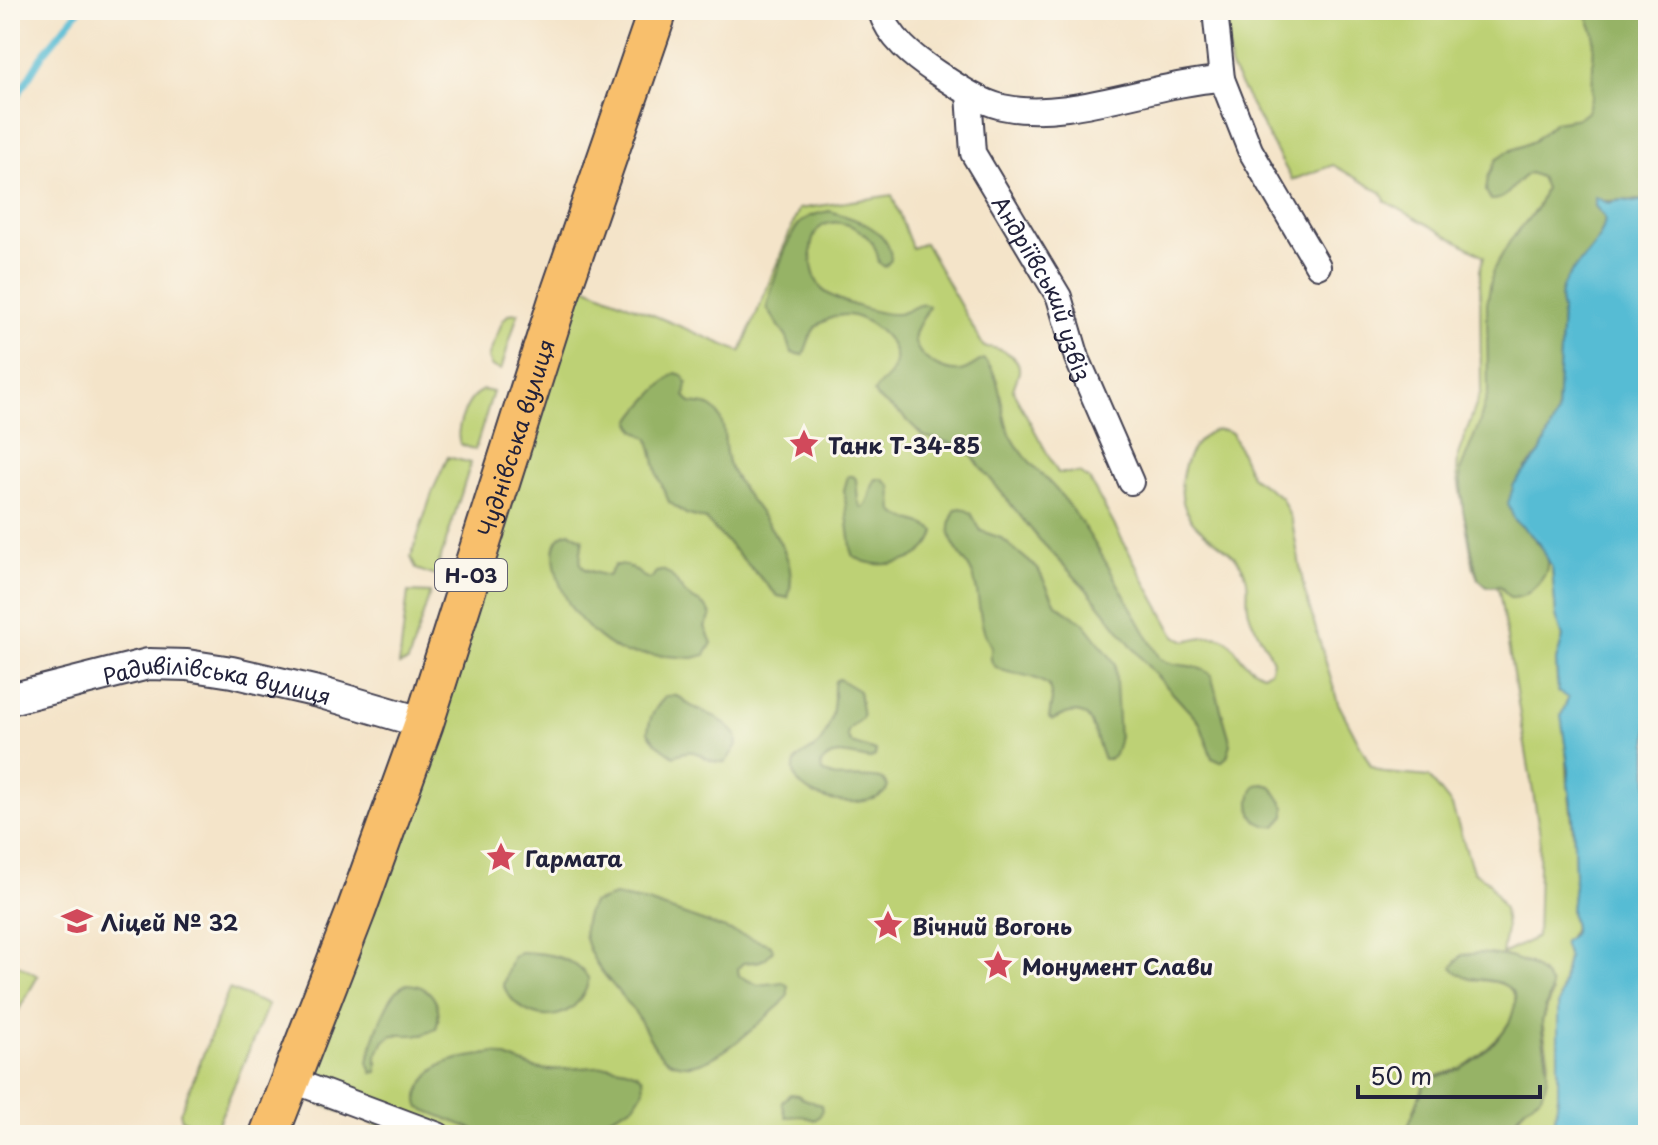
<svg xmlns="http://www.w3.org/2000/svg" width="1658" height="1145" viewBox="0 0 1658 1145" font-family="'Playpen Sans',sans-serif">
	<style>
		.green { fill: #bdd175; stroke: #707a58; stroke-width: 2; fill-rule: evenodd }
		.forest { fill: #96b366; stroke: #5c6a50; stroke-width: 2 }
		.water { fill: #56bcd4; stroke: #3c6f88; stroke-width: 2 }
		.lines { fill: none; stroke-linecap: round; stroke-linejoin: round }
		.stream { stroke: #56bcd4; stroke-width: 7 }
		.minor-casing { stroke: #423f50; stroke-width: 28 }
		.tertiary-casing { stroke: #423f50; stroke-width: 34 }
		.primary-casing { stroke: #423f50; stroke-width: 42 }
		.minor { stroke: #fff; stroke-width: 24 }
		.tertiary { stroke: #fff; stroke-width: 30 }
		.primary { stroke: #f8bf6c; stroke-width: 38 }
		.labels { text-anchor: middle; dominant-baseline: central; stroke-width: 6; stroke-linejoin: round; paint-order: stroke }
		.shield { fill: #fbf7ec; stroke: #636270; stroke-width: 2 }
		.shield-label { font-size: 20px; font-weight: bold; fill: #22223b }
		.street-label { font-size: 22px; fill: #22223b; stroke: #fbf7ec }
		.poi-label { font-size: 22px; font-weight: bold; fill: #22223b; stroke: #fbf7ec; text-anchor: start }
	</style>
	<rect width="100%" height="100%" fill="#fbf7ec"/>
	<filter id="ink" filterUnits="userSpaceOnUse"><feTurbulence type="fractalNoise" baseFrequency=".0125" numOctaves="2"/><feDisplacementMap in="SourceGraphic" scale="16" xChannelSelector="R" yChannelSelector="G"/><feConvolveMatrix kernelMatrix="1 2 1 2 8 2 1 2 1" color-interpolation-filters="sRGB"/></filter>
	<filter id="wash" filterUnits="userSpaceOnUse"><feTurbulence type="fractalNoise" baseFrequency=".006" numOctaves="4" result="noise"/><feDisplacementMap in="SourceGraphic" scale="32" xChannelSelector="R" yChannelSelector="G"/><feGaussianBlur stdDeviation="1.8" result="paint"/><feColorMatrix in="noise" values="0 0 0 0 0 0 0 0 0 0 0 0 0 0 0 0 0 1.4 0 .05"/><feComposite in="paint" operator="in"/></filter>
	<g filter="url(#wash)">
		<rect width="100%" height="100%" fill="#f4e4c9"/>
		<path class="green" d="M1225,10H1648V200L1565,278L1547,555L1552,568L1556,615L1563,637L1556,661L1557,683L1568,698L1561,716L1565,726L1568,784L1574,841L1575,876L1571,910L1574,928L1564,945L1568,958L1558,1006V1096L1553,1135H1515L1513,1126L1528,1102L1536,1100L1549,1062L1542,1022L1552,993L1545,976L1530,964L1502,955L1470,979C1482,981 1503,980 1511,990C1531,1011 1485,1053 1469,1064C1455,1073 1435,1073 1424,1084L1405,1135H404L300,1097L582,285L741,352L799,209L892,195L912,248L925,243L984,347C998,347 1021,355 1019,371C1018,378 1014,384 1013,391L1058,473H1079L1089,479L1175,636L1186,641C1245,624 1223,657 1263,674L1270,671L1273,661C1267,644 1254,631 1249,612C1245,600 1250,587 1246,576C1233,535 1175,539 1182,478C1184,464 1190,450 1200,440C1211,429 1218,427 1232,433L1251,476L1281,497L1292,521L1304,589L1338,703L1371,766L1385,773L1429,777L1452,806L1473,871L1489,882L1504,909L1506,929L1502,954L1537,937L1540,834L1499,591L1495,586L1487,587L1478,579L1474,569L1457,474L1458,455L1481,391L1480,270L1484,256L1385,201L1382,193L1333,165L1292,180L1230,66ZM1160,660C1178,669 1193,665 1211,675L1231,744L1212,758L1200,723L1144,661Z
			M518,313L501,370L491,366L488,358L503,320L509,314Z
			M483,390L493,392L475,450L460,444C454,429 468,396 483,390Z
			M448,457L471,463L435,576L416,569L411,557L433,490Z
			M408,592L430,593L408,662L399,665Z
			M10,960L38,976L10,1025Z
			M229,989L268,1005L214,1133L182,1120L180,1113Z"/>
		<path class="forest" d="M1585,10H1648V200L1603,201L1595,206L1605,218C1602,256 1550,274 1562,310L1557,415L1540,453L1526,468L1514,519C1532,537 1564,557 1537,585C1529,593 1521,599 1510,598L1500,586L1487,587L1478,579L1463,510L1460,471L1479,424L1488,392L1487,303L1493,270L1510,241L1537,208L1545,188L1540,177L1530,173C1514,179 1510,201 1491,200L1486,191L1488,177L1496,160L1507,152L1534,141L1555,122L1579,118L1587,112L1592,96L1594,34Z
			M829,211C854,218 891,229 891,260L885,267L879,263C878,257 877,251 874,246C859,220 811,207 811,253C811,264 814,279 821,288C831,300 880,315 896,314C908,314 918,300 929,306C926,316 917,324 915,335C911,354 942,374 960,371C968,370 976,363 983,359C1004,376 999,412 1010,434C1025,463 1050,479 1069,505C1104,553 1130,608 1160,659C1177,669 1197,662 1211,675L1231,744L1227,757L1221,762L1212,758L1200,723L1146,664L1089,592L1038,538L972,456L957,445L923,436L902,415L876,397L874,392C881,381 893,376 895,362C899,341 865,314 845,315C836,315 823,321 816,327C809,334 808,346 803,355L792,353L787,338L767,308C771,288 786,240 799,224C807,215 818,214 829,211Z
			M676,373L682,375L687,383L685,396L691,403C702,405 711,403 718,414C727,427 723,447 728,462C744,506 805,546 788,598L778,596L771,589L706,520L686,514L669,502L658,476L649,439L635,430L631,422C634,413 667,378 676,373Z
			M848,476H853L856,479L858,501L861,507H864C872,499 869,488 876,479H882L891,486L893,511C906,523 922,520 935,531C929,563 876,574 852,555L844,490Z
			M962,508L971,513L981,531L1001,538L1038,569L1056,604L1084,623L1115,663L1119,741L1115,755L1110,759H1104C1091,733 1096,696 1053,720L1049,718L1052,699L1049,686C1043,682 1038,679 1031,677C1013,671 984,675 992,647C976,625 982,597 972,573C966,559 953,550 950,534C949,524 951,517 956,509Z
			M570,532L583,539C579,568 575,568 608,576L615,565C640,565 636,577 651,579L656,572C663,571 663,569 669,574C677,579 679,589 687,595C696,603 707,602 711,616L705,627L712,643L705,655L693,658L626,653C608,647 588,629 576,614C562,598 538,537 570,532Z
			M839,679L859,691L863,717L849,729L847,736L851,743L876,751L875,756L870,759C853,757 833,747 821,764L822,771C841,784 863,773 884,780L888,787C878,813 796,804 794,771C792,753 813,754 821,741C829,730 833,714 834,700C834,693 833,688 835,681Z
			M673,695L681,698L691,706L716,717L728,726L736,735L737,745L726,762C700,765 704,743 674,756L656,743L648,732C649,717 656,707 665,697Z
			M1263,784L1271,786L1285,807V816L1276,826C1252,829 1243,802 1256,785Z
			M615,896L648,902L771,945L773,950C763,964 758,961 743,963L738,968L739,976L758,985L783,982L788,986V995L781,1004C759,1023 720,1062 690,1065C681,1066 668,1062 662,1056C651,1045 645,1027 636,1014C620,990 592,968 585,938C582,925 586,914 592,903Z
			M520,952C546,953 574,956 589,979C578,1027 523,1028 503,985L512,958Z
			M1479,953C1508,955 1534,960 1551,985C1552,999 1542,1010 1542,1023C1542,1052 1554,1066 1542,1095C1528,1106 1511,1112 1515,1135H1472L1460,1130L1439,1127L1431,1135H1405L1424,1085C1432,1076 1442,1076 1452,1072C1474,1063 1508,1035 1513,1012C1516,1003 1517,995 1510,989C1494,974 1466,986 1452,967L1462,955Z
			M407,984C432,985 444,1006 436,1029L422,1035H393L384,1041L377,1055V1072L372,1073L368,1062C372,1042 387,990 407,984Z
			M495,1053L535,1068L549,1070L610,1066L626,1069L637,1073L643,1078L644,1089L634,1105L576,1135H487L420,1108C412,1092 430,1070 445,1063C459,1057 480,1056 495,1053Z
			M790,1094L798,1095L802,1098L821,1105C823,1112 821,1116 815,1120L802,1116L786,1117L782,1102Z"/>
		<path class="water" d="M1595,197L1608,203L1622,200L1633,202L1648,200V1135H1553L1558,1096V1006L1568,958L1563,942L1573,934L1574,928L1571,910L1575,876L1573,817L1568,784L1569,771L1561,716L1568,698L1558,692L1556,661L1563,637L1556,615L1552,568L1539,542L1514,519L1508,504L1514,484L1540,453L1557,415L1562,310C1550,272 1602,257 1605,218L1595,206Z"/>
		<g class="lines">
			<path class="stream" d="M10,108L43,54L79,10"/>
		</g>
	</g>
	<g filter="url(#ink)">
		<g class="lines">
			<g class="minor-casing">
				<g id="minor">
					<path d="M880,10C889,38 913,57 937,73C957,86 978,101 1002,107C1067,122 1153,83 1222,79"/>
					<path d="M1215,10L1222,79L1250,150L1318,266"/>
					<path id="s1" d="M969,94L973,153L1059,297L1077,358L1131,482"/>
					<path d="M291,1080L438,1135"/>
				</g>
			</g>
			<g class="tertiary-casing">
				<g id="tertiary">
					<path id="s2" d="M10,699L148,664L187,665L232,672L318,692L424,723"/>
				</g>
			</g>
			<g class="primary-casing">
				<g id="primary">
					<path id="s3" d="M269,1135L356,911L424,723L559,297L658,10"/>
				</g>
			</g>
			<use href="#minor" class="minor"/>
			<use href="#tertiary" class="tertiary"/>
			<use href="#primary" class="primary"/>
		</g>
	</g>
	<defs>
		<g id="sight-bare" transform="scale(2.4)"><path d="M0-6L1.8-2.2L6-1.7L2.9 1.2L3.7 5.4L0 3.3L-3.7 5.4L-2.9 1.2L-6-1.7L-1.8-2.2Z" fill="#d1495b" stroke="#fbf7ec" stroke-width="2.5" paint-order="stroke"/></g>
		<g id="school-bare" transform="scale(2.4)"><path d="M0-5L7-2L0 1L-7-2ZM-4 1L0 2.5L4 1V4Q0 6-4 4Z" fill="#d1495b" stroke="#fbf7ec" stroke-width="2.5" paint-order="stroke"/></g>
	</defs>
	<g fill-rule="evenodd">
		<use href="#sight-bare" x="804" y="444"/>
		<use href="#sight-bare" x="501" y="857"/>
		<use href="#school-bare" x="77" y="921"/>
		<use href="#sight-bare" x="888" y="925"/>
		<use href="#sight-bare" x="998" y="965"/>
	</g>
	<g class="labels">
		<rect class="shield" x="435" y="559" width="72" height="32" rx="6"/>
		<g class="shield-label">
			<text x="471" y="575">Н-03</text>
		</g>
		<g class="street-label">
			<text stroke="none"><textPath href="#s1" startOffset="212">Андріївський узвіз</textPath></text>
			<text stroke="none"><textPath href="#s3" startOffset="740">Чуднівська вулиця</textPath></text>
			<text stroke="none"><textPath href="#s2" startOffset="212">Радивілівська вулиця</textPath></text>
		</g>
		<g class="poi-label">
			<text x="828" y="444">Танк Т-34-85</text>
			<text x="525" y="857">Гармата</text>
			<text x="101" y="921">Ліцей № 32</text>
			<text x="912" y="925">Вічний Вогонь</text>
			<text x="1022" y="965">Монумент Слави</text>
		</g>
	</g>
	<rect width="1658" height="1145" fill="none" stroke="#fbf7ec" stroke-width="40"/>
	<path d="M1358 1085v12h182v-12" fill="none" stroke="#22223b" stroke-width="4"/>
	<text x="1370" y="1085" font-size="24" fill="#22223b" stroke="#fbf7ec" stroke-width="6" paint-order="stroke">50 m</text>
</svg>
